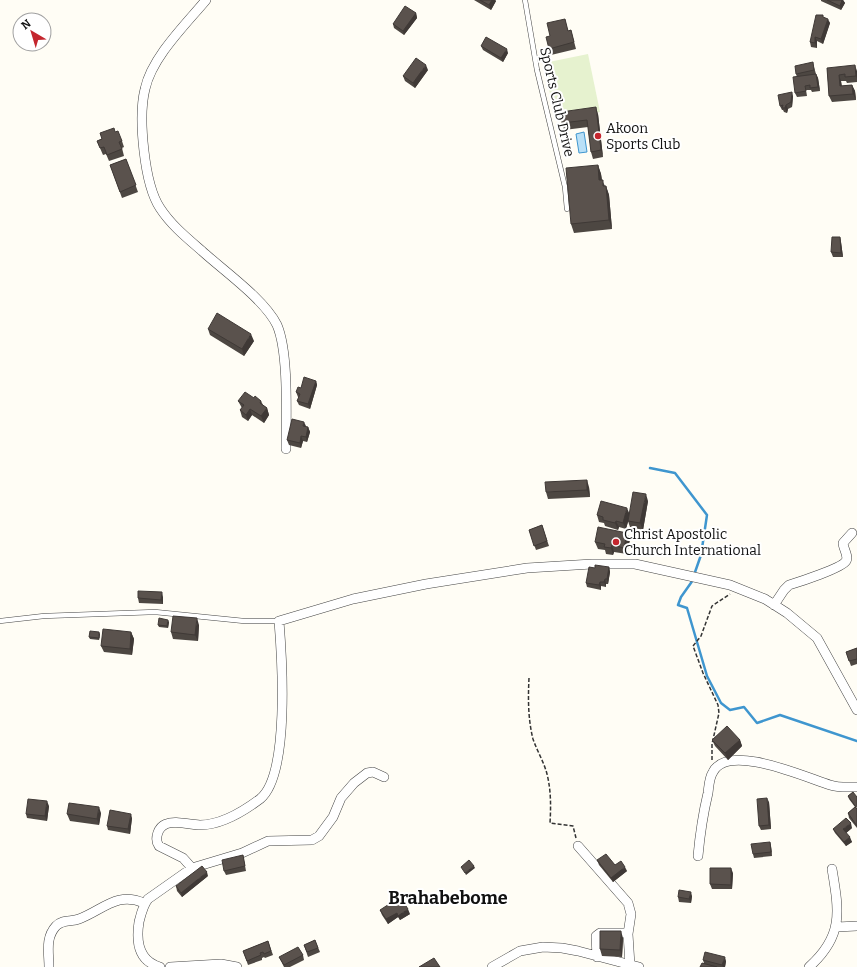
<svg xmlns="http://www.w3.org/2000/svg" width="857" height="967" viewBox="0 0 857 967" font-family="Bitter,serif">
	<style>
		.pitch { fill: #e6f2cf }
		.water { fill: #b9e0f7; stroke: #3f96cf }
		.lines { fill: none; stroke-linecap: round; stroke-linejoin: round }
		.stream { stroke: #3f96cf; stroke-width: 2.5 }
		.lane-casing { stroke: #444; stroke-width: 5.5 }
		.street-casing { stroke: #444; stroke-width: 10 }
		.path { stroke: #333; stroke-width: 1.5; stroke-dasharray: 4 2; stroke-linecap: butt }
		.lane { stroke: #fff; stroke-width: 4.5 }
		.street { stroke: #fff; stroke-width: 9 }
		.wall { fill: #4d4742 }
		.shaded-wall { fill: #3f3936 }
		.building { fill: #5a524d; stroke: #3f3936 }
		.poi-dot { fill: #c4262e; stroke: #fff; stroke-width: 1.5 }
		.labels { text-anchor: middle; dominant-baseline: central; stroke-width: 4; stroke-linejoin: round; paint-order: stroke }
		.street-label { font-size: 14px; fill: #111; stroke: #fff }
		.poi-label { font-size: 14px; fill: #111; stroke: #fff; text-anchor: start }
		.district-label { font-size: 18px; font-weight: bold; fill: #111; stroke: #fff }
	</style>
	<rect width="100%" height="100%" fill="#fffdf5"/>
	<path class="pitch" d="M588,54L600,112L555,120L544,63Z"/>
	<path class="water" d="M584,132L587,152L579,153L576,134Z"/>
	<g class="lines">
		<path class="stream" d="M650,468L675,473L707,515L701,555L694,575
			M693,580L681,597L678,605L687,608L707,676L721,703L730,710L744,707L757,723L780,715L857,741"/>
		<g class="lane-casing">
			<path id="lane" d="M525,0L537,70L565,187L567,209
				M0,621L44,616L155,612L244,621H279"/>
		</g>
		<g class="street-casing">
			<path id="street" d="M206,0C186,24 152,57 145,89C138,117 144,184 160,208C171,225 187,238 202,251C224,271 264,299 277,325C289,353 286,417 286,449
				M774,605L784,590L789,585C799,582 842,568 846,561C849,556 843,548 843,543L852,533
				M578,846L628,903L631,914L628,934
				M698,856C700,834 703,814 708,793C709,786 709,778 713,772C728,742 807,778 830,785C839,788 848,787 857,787
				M192,868L183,858L159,846C154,839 158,827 166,824C175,820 190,825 200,825C221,825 244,811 260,799C290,775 282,658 279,621L353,599L426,584L527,568L592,564H635L730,585L765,599L787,613L817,638L857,710
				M837,927L857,926
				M597,957L596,936L600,933H625L628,934L630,965
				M49,967C49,953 45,938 56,926C63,919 71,922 79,919C103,910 117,891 144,903
				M160,967C138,961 136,941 139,922C141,914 143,905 148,899L192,868L242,853L268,841L312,840L319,836L333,817L341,798L354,783L367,773L373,772L384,777
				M170,967L221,964L237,967
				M492,967L520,951L543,947L562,948L578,951L639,967
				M809,967C844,936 839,911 832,869"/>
		</g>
		<path class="path" d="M529,678C528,699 528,719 533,739C537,751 544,762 547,774C551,790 551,806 550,823L573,826L576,838
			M712,760V744L719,713L718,705L703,673L693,646L701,636L712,606L730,594"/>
		<use href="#lane" class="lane"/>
		<use href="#street" class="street"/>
	</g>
	<path class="wall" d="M474,0H495L496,1L491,10Z
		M821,0H843L845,3L841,10L821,1Z
		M416,13L417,18L404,35L394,28L393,24Z
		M824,17L830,23L823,44L817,41V48L811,47L810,42Z
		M565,19L568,31L571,30L576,49L551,55L549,49L550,36Z
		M481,46L508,53L503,62L483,50Z
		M814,67L816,74L818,78L820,91L812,92L811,90H806L807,96L797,97L795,93L797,77L796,74Z
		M827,68L857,71V82L847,83L846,81H841L842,86L852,85L855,91L856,100L832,102L829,96Z
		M428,70L415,88L405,81L403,76Z
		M793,96L792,107L788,109L787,113L784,112L783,110H782L780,106Z
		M598,114L603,157L593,159L591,152L588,127L564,130L562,123Z
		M115,132L122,141L124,147L122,148L124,156L109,161L106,154L103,155L97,141Z
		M126,159L138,192L122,198L110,165Z
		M598,165L601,174L602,180L605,186H606L609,195L612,229L574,233L571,224Z
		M840,237L841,242L843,257H833L831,252Z
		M208,329L254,341L244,356L210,335Z
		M316,381L317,385L310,409L299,405L297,401L299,397H298L296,392L301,388Z
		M254,398L261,401L263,405L267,408L269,415L264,423L252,415L248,421L242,417L240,410L242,408L238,401Z
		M306,426V427H308L310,432L307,442L303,441L301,448L289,445L287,440Z
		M589,487L590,497L548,499L546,492Z
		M648,501L643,530L630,527L628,521L626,529L619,527L618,530L605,526L604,523L599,522L597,515L629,513Z
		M542,525L549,546L536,550L529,530Z
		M627,533L630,539L627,554L614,552L613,555L606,554L605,550L598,549L595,542Z
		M609,567L610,572L608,584H606V587L601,586V590L587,587L586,583L595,568Z
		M163,597V604L139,603L138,598Z
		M169,622L168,628L159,627L158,625Z
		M199,625L198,641L173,639L171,632Z
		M131,632L134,639L132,655L104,652L101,646Z
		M100,634L99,640L90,639L89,637Z
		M857,648V664L851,666L846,652Z
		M712,740H740L742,746L728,760L715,746Z
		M853,792L857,809V828L849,818L848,813L855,807L849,799L848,796Z
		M769,802L771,829L761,830L759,826Z
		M49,806L47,821L27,818L26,814Z
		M101,813L99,825L70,821L67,814Z
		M132,818L130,834L108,830L107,826Z
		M852,828L846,833L852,842L846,846L835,833L833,829Z
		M770,842L771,846L772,856L754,858L753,854Z
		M243,855L244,860L246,871L226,875L224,871Z
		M597,860L615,865L627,871L613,882L599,865Z
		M733,873L732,889H712L710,884Z
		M208,876L182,897L177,891L176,886Z
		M692,896L691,903L679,902L678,897Z
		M380,910L410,914L400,920L398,917L388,924L382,915Z
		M623,938L622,957L602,956L600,949Z
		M315,940L320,952L308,957L304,945Z
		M268,941L273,955L265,958L264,957L262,958V960L248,965L243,951Z
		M303,955L304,960L290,967H284L279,957Z
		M703,960L726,961L725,967H700L704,963Z"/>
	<path class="shaded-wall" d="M492,0H495L496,1L491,10L489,5Z
		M842,0H843L845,3L841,10L840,6Z
		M416,13L417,18L404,35L403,31Z
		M828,19L830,23L823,44L821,39Z
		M815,37L817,41V48L815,43Z
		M507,49L508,53L503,62L501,58Z
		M426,65L428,70L415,88L413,83Z
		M855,65L857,71V79L856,76Z
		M816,74L818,78L820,91L818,87Z
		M839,75L841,81L842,93L840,86Z
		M852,85L855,91L856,100L853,94Z
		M792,92L793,96L792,107L791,102Z
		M786,105L788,109L787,113L785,108Z
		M596,107L598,114L603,157L601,150Z
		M598,165L601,174L603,189L599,180Z
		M606,186L609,195L612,229L609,220Z
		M840,237L841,242L843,257L841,253Z
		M251,334L254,341L244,356L242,349Z
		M316,381L317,385L310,409L308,404Z
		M267,408L269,415L264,423L261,416Z
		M250,409L252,415L248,421L246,415Z
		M304,422L306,426L305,431L303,426Z
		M308,427L310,432L307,442L306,437Z
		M301,436L303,441L301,448L300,443Z
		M587,480L589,487L590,497L587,490Z
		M646,494L648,501L643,530L640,523Z
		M627,508L630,515L626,529L623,523Z
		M616,521L619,527L618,530L615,523Z
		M627,533L630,539L627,554L624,548Z
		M612,545L614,552L613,555L611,548Z
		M609,567L610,572L608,584L607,579Z
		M605,579L606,584V587L604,582Z
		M600,582L601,586V590L599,585Z
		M162,592L163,597V604L161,600Z
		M197,618L199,625L198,641L195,635Z
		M168,620L169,622L168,628L167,626Z
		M99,632L100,634L99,640Z
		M131,632L134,639L132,655L130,649Z
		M740,740L742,746L728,760L725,753Z
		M767,798L769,802L771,829L769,825Z
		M47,801L49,806L47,821L45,816Z
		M99,807L101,813L99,825L97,819Z
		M131,814L132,818L130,834L128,829Z
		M851,823L852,828L845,834L843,829Z
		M850,837L852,842L846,846L844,842Z
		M770,842L771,846L772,856L771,852Z
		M474,866L475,868L466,875L465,873Z
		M625,867L627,871L613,882L611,878Z
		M731,868L733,873L732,889L731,885Z
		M207,872L208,876L182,897L181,893Z
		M691,892L692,896L691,903L689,899Z
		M408,909L410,914L400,920L398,916Z
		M397,913L398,917L388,924L386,919Z
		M621,931L623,938L622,957L620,950Z
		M725,957L726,961L725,967H723L722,965Z"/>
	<path class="building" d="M480,0H492L489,5Z
		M827,0H842L840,6Z
		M405,6L416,13L403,31L393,24Z
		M816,15H823V17L828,19L821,39L815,37V43L810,42Z
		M565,19L568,31L571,30L574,42L549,49L546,37L550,36L547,23Z
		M486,37L507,49L501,58L481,46Z
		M416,58L426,65L413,83L403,76Z
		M813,62L814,70L796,74L795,66Z
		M855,65L856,76L845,77V74L839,75L840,86L852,85L853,94L829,96L827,68Z
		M816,74L818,87L810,88V85L805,86L806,91L795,93L793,77Z
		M792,92L791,102L786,105L785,108H782L783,105L780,106L778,95Z
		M596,107L601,150L591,152L587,120L562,123L561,112Z
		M114,128L115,132L118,131L122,141L119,142L122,149L107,155L104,147L100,148L97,141L102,139L100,133Z
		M126,159L136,185L120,192L110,165Z
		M598,165L599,180H603V186H606L609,220L571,224L566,168Z
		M832,237H840L841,253L831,252Z
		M217,313L251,334L242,349L208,329Z
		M304,377L316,381L308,404L297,401L300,394L296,392L298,387L301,388Z
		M245,392L254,398L255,396L261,401L260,403L267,408L261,416L250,409L246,415L240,410L244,405L238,401Z
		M292,419L304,422L303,426L308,427L306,437L301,436L300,443L287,440Z
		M587,480V490L546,492L545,482Z
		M633,492L646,494L640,523L628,521Z
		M601,501L627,508L623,523L616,521L615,523L603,520V517L597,515Z
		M542,525L547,541L534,546L529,530Z
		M598,527L627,533L624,548L612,545L611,548L604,547L605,544L595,542Z
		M595,565L609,567L607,579H605L604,582H600L599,585L586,583L589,567L595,568Z
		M138,591L162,592L161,600L138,598Z
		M173,616L197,618L195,635L171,632Z
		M159,618L168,620L167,626L158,625Z
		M103,629L131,632L130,649L101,646Z
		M90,631L99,632V638L89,637Z
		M857,648V659L849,661L846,652Z
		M727,726L740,740L725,753L712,740Z
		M853,792L857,797V805L856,807L848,796Z
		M767,798L769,825L759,826L757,799Z
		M28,799L47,801L45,816L26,814Z
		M69,803L99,807L97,819L67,814Z
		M855,807L857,809V826L848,813Z
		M110,810L131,814L128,829L107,826Z
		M846,818L851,823L843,829L850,837L844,842L833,829Z
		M770,842L771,852L753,854L751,844Z
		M606,854L615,865L621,861L625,867L611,878L597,860Z
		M243,855L245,866L224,871L222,860Z
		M469,860L474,866L465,873L461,867Z
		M202,866L207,872L181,893L176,886Z
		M710,868H731V885L710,884Z
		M679,890L691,892L689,899L678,897Z
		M400,897L408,909L398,916L397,913L386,919L380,910Z
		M600,931H621L620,950L600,949Z
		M315,940L318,948L307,952L304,945Z
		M268,941L271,951L264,954L263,952L260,953L261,955L247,961L243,951Z
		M298,947L303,955L284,965L279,957Z
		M705,952L725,957L722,965L703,960Z
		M434,958L440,967H419Z
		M702,963L717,967H700Z"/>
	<g class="poi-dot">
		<circle cx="598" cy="136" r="4"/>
		<circle cx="616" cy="542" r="4"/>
	</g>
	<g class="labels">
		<g class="street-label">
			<text transform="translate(557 102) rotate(77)">Sports Club Drive</text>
		</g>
		<g class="poi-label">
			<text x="606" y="128">Akoon<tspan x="606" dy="16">Sports Club</tspan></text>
			<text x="624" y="534">Christ Apostolic<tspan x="624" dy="16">Church International</tspan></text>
		</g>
		<g class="district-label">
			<text x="448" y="898">Brahabebome</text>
		</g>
	</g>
	<g transform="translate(32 32) rotate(322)"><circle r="19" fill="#ffffff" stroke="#a0a0a0"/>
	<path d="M0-3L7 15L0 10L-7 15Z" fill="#c4262e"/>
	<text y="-6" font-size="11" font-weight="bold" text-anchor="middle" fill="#111111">N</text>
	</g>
</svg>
